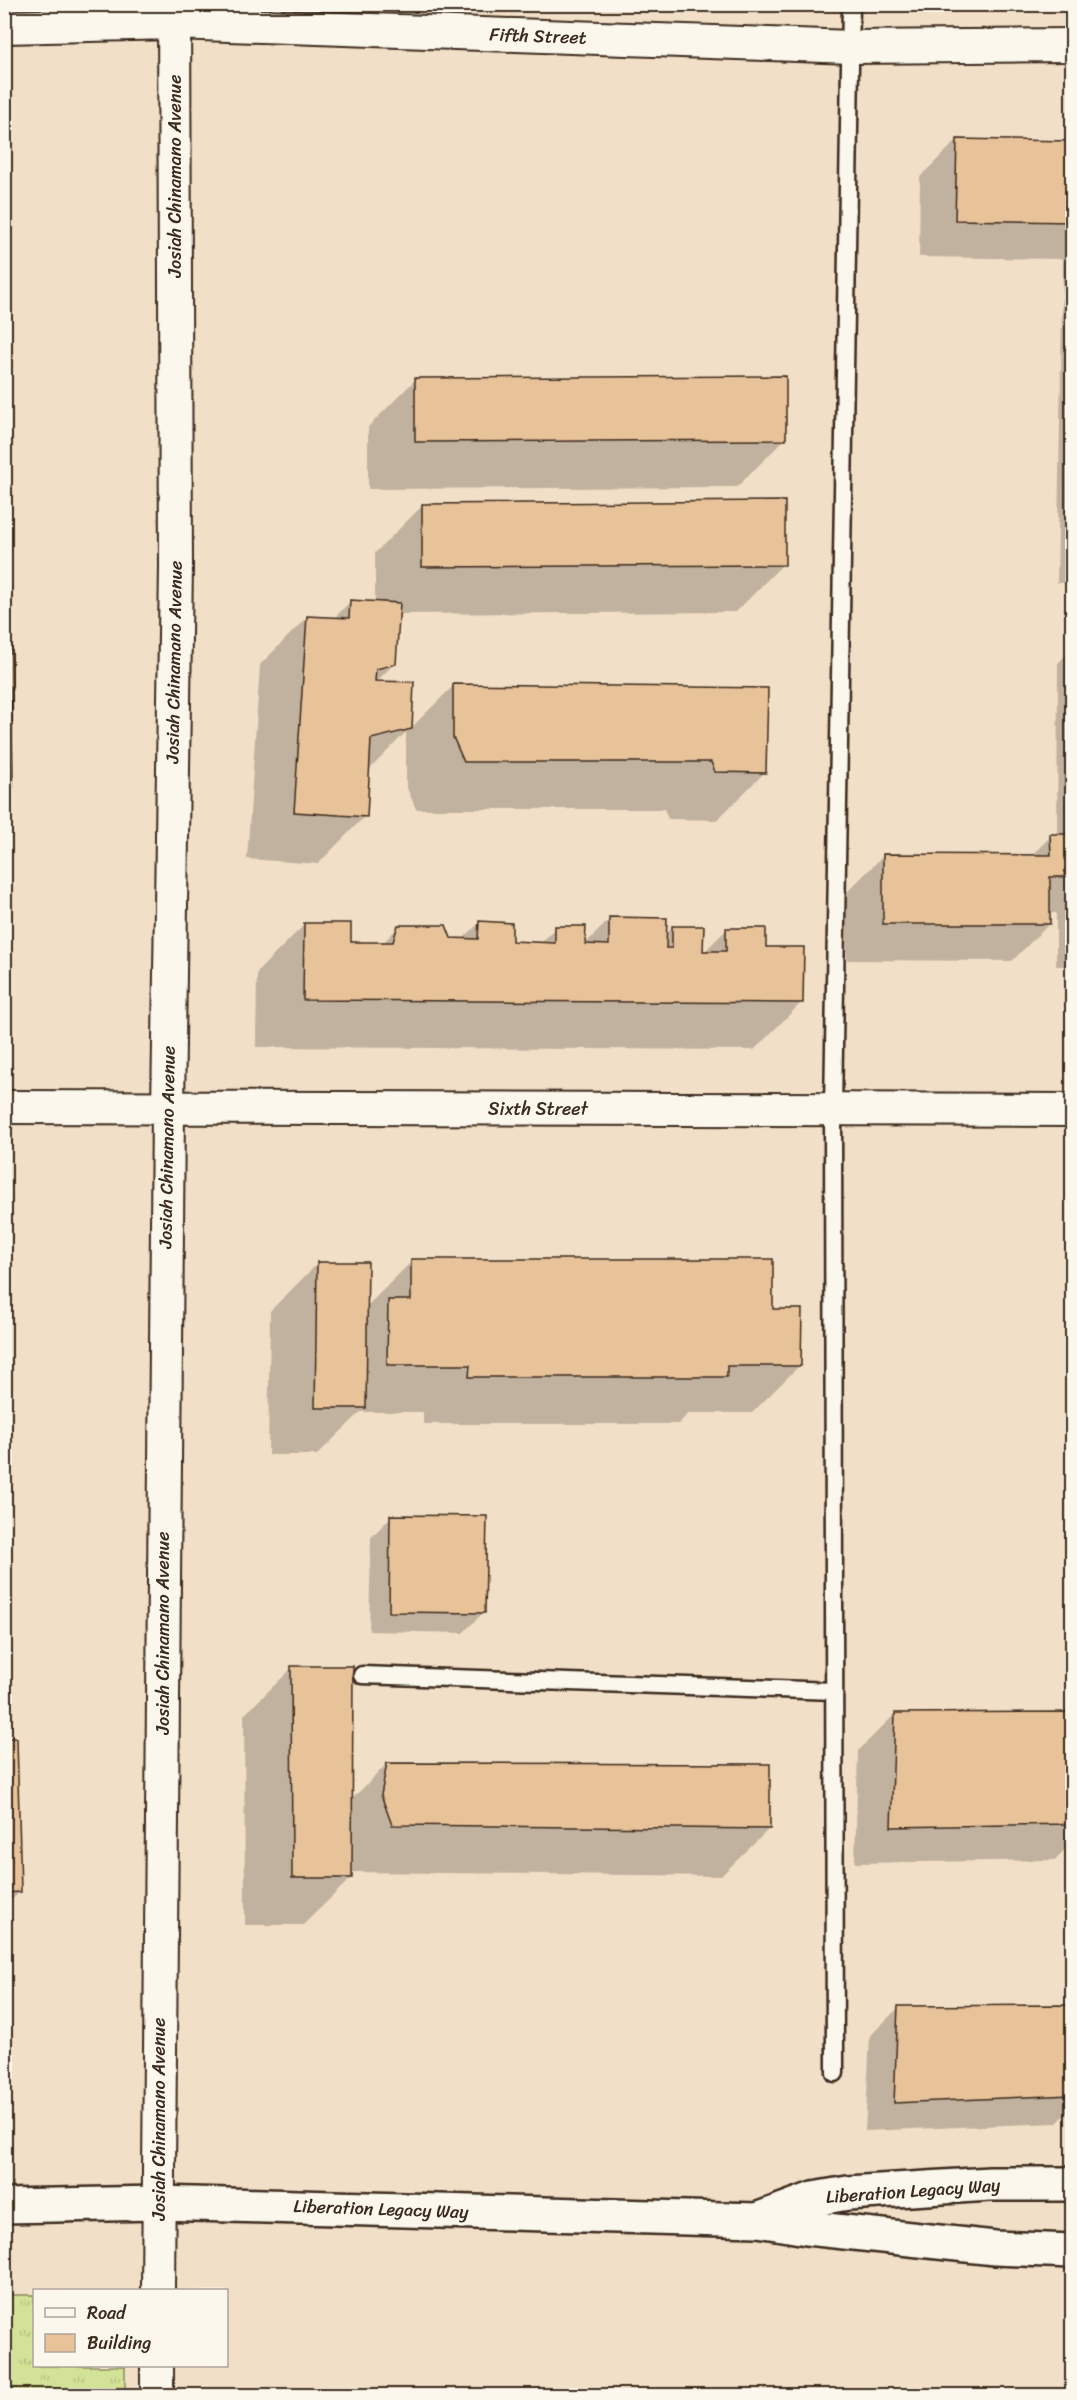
<svg xmlns="http://www.w3.org/2000/svg" width="1077" height="2400" viewBox="0 0 1077 2400" font-family="Sriracha,sans-serif">
	<style>
		.built { fill: #f2dfc7; fill-rule: evenodd }
		.grass { fill: url(#grass-tufts); stroke: #86865a; stroke-width: 1.5 }
		.shadow { fill: #0003 }
		.building { fill: #e8c299; stroke: #3b2a1e; stroke-width: 1.5 }
		.lines { fill: none; stroke-linecap: round; stroke-linejoin: round }
		.service-casing { stroke: #3b2a1e; stroke-width: 21 }
		.minor-casing { stroke: #3b2a1e; stroke-width: 36 }
		.secondary-casing { stroke: #3b2a1e; stroke-width: 38 }
		.service { stroke: #fbf7ec; stroke-width: 16 }
		.minor { stroke: #fbf7ec; stroke-width: 32 }
		.secondary { stroke: #fbf7ec; stroke-width: 33 }
		.labels { text-anchor: middle; dominant-baseline: central; stroke-width: 6; stroke-linejoin: round; paint-order: stroke }
		.street-label { font-size: 18px; fill: #3b2a1e; stroke: #fbf7ec }
	</style>
	<defs>
		<pattern id="grass-tufts" width="24" height="20" patternUnits="userSpaceOnUse" patternTransform="scale(1.5)"><rect width="24" height="20" fill="#d2e397"/><path d="M3 7l-1-3M5 7V3M7 7l1-3M15 17l-1-3M17 17v-4M19 17l1-3" fill="none" stroke="#b5c382"/></pattern>
	</defs>
	<rect width="100%" height="100%" fill="#f7ecdb"/>
	<filter id="ink" filterUnits="userSpaceOnUse"><feTurbulence type="fractalNoise" baseFrequency=".0167" numOctaves="2"/><feDisplacementMap in="SourceGraphic" scale="12" xChannelSelector="R" yChannelSelector="G"/><feConvolveMatrix kernelMatrix="1 2 1 2 8 2 1 2 1" color-interpolation-filters="sRGB"/></filter>
	<g filter="url(#ink)">
		<path class="built" d="M5,5H1072V2395L5,2396ZM34,2290H226V2366H34Z"/>
		<path class="grass" d="M5,2295H34V2366H125V2395H5Z"/>
		<path class="shadow" d="M957,140L1072,142V583H1057L1063,259L919,257L920,177Z
			M415,380L785,439L737,487L368,489V427Z
			M422,506L783,564L736,612L397,614L394,664L375,683L411,728L454,685L765,772L717,820L668,819L664,809H416L406,786V732L368,771L365,816L318,864L247,859L260,665L307,617L333,619L351,601L375,603V553Z
			M1072,649V966H1056V913H1049V924L1012,961L847,960V892L883,856H1031L1051,836H1057L1058,663Z
			M610,919L665,935L673,927L702,954L726,930L765,949L802,1002L754,1050L256,1047L257,972L305,924L349,943L382,944L399,926L450,940H462L479,923L510,943L540,944L556,927L584,945Z
			M412,1261L771,1310L800,1365L752,1413H689L678,1424H423V1412H361L317,1455H268L270,1311L318,1263L366,1307Z
			M391,1517L484,1612L463,1633L369,1631L371,1537Z
			M292,1668L351,1800L387,1764L769,1829L721,1876L351,1872V1878L303,1925H245L244,1715Z
			M1072,1713V1842L1055,1860L855,1863L858,1751L895,1714Z
			M4,1740L20,1892L4,1907Z
			M1072,1981V2108L1057,2123L865,2131L870,2036L899,2007H1071Z"/>
		<path class="building" d="M957,139L1072,141V222L955,220Z
			M786,376V440L415,442V378Z
			M785,501V565L422,567V504Z
			M10,600L13,787L4,800V601Z
			M350,600L400,603L396,664L376,669L375,681L414,682L412,729L371,739L367,817L294,812L307,616L349,618Z
			M453,684L768,688L766,773L715,772L711,762H464L453,737Z
			M1050,834H1072V877H1050V924H883V854L1051,855Z
			M609,917L667,918L666,948H672V926H704L703,951H726V928H766V947H804L803,1003L303,1000L304,923H351V942H393L398,925H446L451,938L478,939L479,921L512,923V941L555,943V926H586L585,944L609,945Z
			M411,1259H773V1309H802L801,1366H727V1377H469L470,1365H387L388,1300H411Z
			M317,1262H368L366,1408H315Z
			M390,1515L487,1516L485,1613L389,1612Z
			M291,1666H353L352,1878H292Z
			M1072,1712V1824L891,1827L895,1713Z
			M4,1738H17L21,1892L4,1893Z
			M387,1763L770,1764V1829L392,1825L381,1795Z
			M1072,2005V2095L894,2103L898,2006Z"/>
		<g class="lines">
			<g class="service-casing">
				<path id="service" d="M362,1675L834,1691
					M835,2073L833,1109L851,4"/>
			</g>
			<g class="minor-casing">
				<path id="minor" d="M4,27L174,23L852,47L1072,45
					M4,1107L1072,1110
					M158,2290L168,1109L176,566L174,4
					M157,2396V2366"/>
			</g>
			<g class="secondary-casing">
				<path id="secondary" d="M4,2206L158,2203L758,2220L807,2228L995,2248L1072,2251
					M759,2219L813,2199L848,2193L990,2184H1072"/>
			</g>
			<use href="#service" class="service"/>
			<use href="#minor" class="minor"/>
			<use href="#secondary" class="secondary"/>
		</g>
	</g>
	<g class="labels">
		<g class="street-label">
			<text transform="translate(538 36) rotate(2)">Fifth Street</text>
			<text transform="translate(175 176) rotate(-90)">Josiah Chinamano Avenue</text>
			<text transform="translate(174 662) rotate(-89)">Josiah Chinamano Avenue</text>
			<text x="538" y="1109">Sixth Street</text>
			<text transform="translate(167 1147) rotate(-89)">Josiah Chinamano Avenue</text>
			<text transform="translate(163 1633) rotate(-90)">Josiah Chinamano Avenue</text>
			<text transform="translate(159 2119) rotate(-90)">Josiah Chinamano Avenue</text>
			<text transform="translate(913 2191) rotate(-4)">Liberation Legacy Way</text>
			<text transform="translate(381 2209) rotate(2)">Liberation Legacy Way</text>
		</g>
	</g>
	<rect width="1077" height="2400" fill="none" stroke="#fbf7ec" stroke-width="24"/>
	<rect x="12" y="12" width="1053" height="2376" fill="none" stroke="#3b2a1e" stroke-width="2" filter="url(#ink)"/>
	<rect x="33" y="2289" width="195" height="78" fill="#fbf7ec" stroke="#aea59a" stroke-width="1.5"/>
	<rect x="45" y="2308" width="30" height="9" fill="#fbf7ec" stroke="#aea59a" stroke-width="1.5"/>
	<text x="87" y="2319" font-size="18" fill="#3b2a1e">Road</text>
	<rect x="45" y="2334" width="30" height="18" fill="#e8c299" stroke="#aea59a" stroke-width="1.5"/>
	<text x="87" y="2349" font-size="18" fill="#3b2a1e">Building</text>
</svg>
